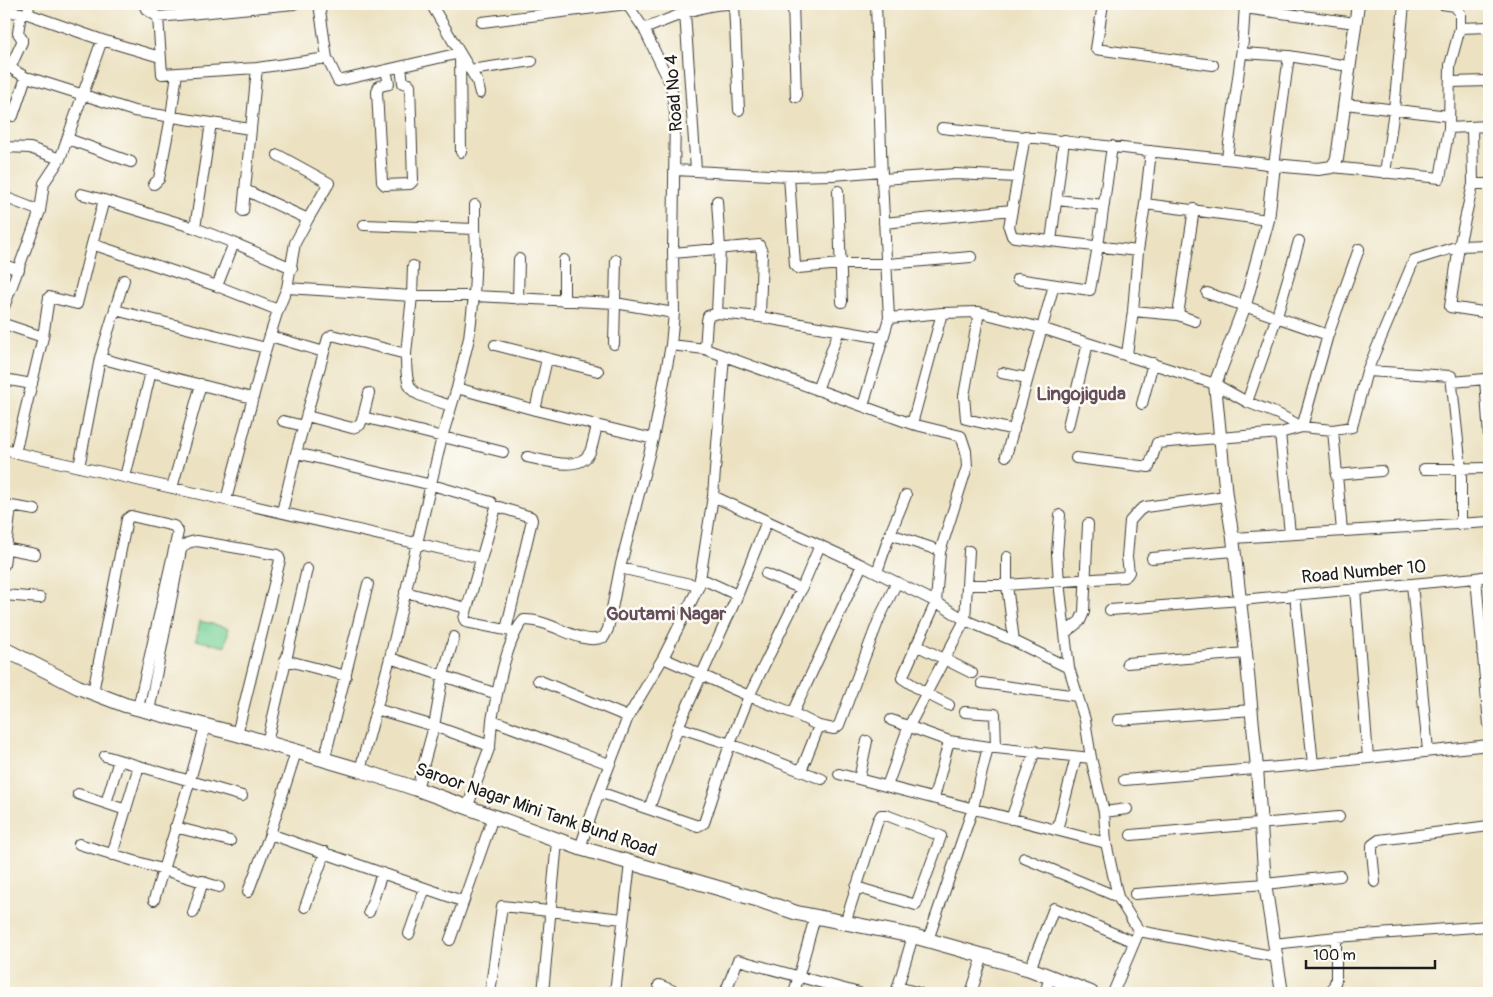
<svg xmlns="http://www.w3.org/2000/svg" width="1493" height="997" viewBox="0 0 1493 997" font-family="Pangolin,sans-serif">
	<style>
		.green { fill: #79d298; stroke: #4a775a }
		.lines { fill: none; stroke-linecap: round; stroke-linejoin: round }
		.minor-casing { stroke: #3b3a35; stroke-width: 12 }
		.tertiary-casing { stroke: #3b3a35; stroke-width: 14 }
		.secondary-casing { stroke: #3b3a35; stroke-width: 16 }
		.minor { stroke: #fff; stroke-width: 10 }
		.tertiary { stroke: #fff; stroke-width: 12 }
		.secondary { stroke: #fff; stroke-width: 14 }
		.labels { text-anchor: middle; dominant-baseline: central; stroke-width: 5; stroke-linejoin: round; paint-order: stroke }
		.street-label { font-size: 18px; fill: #1c1c1c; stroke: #fdfcf7 }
		.neighbourhood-label { font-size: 19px; font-weight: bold; fill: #654e58; stroke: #fdfcf7 }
	</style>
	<rect width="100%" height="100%" fill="#fdfcf7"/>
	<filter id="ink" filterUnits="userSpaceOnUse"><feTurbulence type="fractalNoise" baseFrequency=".02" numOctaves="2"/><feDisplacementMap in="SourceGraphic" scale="10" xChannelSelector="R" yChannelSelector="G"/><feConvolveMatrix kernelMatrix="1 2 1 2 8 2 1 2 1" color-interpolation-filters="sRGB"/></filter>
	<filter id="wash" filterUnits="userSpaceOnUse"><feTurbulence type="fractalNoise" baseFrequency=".0096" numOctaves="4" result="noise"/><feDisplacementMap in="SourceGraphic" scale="20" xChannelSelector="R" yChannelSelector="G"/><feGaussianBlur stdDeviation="1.12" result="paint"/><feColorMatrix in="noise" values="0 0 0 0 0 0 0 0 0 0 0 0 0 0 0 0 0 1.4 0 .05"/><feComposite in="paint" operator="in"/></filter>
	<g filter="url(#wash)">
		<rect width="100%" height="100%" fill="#ece2c2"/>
		<path class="green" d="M200,621L229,628L225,647L196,640Z"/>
	</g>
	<g filter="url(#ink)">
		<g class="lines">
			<g class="minor-casing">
				<path id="minor" d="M29,4L28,14L102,40L160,57
					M144,4L146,9L158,17L294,4
					M319,4L327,58L338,81L460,53L477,81L480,93
					M431,4L460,53L461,152
					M734,4L739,110
					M775,4H794
					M793,4L796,97
					M876,4L882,179L889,318
					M1103,4L1096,49L1213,65
					M1244,8L1348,22
					M4,11L27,14
					M21,13L18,33L22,39V42L11,66L12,69L27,78
					M685,13L696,170
					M158,17L162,74L257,68L327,58
					M482,22L627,4
					M1460,28L1489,27
					M644,29C672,18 699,5 728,4
					M1243,37L1245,4
					M1242,53L1289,56L1342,65
					M257,68L245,190L308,219L295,243L287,288L278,310L266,348L226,500L477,557
					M386,70L389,84L379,86L377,92L382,182L385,185L410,184L413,181L410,85L409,84L403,83L401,67
					M470,70L532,61
					M1450,82L1489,81
					M1345,104L1449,116
					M13,116L25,80L27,78H30L134,111L250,129
					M1472,127L1473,184L1459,246L1450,307L1489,313
					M942,128C1011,135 1080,143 1149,151C1191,156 1232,159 1274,165L1289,56
					M1449,128L1489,126
					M1025,136L1009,227L1012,236L1015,237L1138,251
					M68,139L131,162
					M4,147L30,148L60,159
					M278,155L329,183L308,219
					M1227,158L1243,41
					M1332,167L1440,178L1449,128L1450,65L1460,28V13L1455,6L1442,4
					M675,170L789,176L833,175L882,171
					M1385,173L1394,110L1404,4
					M789,176L795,265L798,268L841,264H888L971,257
					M882,179L956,174L1017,177
					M154,184L159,179L171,117L177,73
					M1473,184H1489
					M838,191L842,302
					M81,194L104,200
					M4,197L40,211
					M1057,200L1104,205
					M1145,204L1268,220
					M475,205V229
					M243,211L245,190
					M884,223L1012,210
					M364,225L475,229L476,250L474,296L469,338L457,388L442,437L390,658
					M195,228L211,123
					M1051,241L1064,140
					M92,244L104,200L195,228L234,243L292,268
					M673,253L759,245L762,252L760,317
					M4,265L19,270
					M1017,279L1090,290L1098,246L1112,146
					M217,286L234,243
					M287,288L412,296H474L615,303L674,313
					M1207,293L1328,335
					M518,299L519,259
					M564,301V260
					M4,307L40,211L44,183L60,159L102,40
					M115,310L266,348
					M1133,311L1178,315L1195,321
					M979,312L964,396L966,419L1014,430
					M717,313L720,248L717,201
					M1178,315L1194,209
					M4,324L43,337
					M270,336L324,352L296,453
					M614,344L616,260
					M495,345L598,371
					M671,345L705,349L912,424L961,436L966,451L967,467L940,552L936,602L902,678L925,693L949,705
					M705,349L707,321L708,316L717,313L760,317L883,338
					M324,352L328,338L332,335L406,354L412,296L413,266
					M406,354C406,398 411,392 451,406
					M1127,354L1133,311L1138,251L1145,204L1151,151
					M100,358L151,372
					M1367,371L1451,376L1461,469V523
					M1002,373L1027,378
					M4,379L32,384
					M1453,382L1485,379L1489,437
					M457,388L535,410L653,439
					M817,390L837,336
					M369,393L363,417L503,452
					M1247,402L1277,316L1299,241
					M1142,404L1153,363
					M863,406L889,318L942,313L979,312L1041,328L1215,384L1247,402L1278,414L1302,427L1328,335L1359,249
					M535,410L547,359
					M307,416L352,428L360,425L363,417
					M283,421L304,426
					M912,424L942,313
					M1068,426L1088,343
					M1333,430L1342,531
					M1280,433L1290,534
					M4,450L226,500
					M15,453L43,337L49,297L77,304L92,244L217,286L278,310
					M1006,456L1054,285
					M527,457C544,460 580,473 590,452C593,444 595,434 597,425
					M1076,458L1149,467L1157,443L1280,433L1302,427L1333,430L1352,427L1367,371L1414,260L1459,246L1489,245
					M79,467L100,358L124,280
					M1424,469L1489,468
					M1336,475L1381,471
					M125,477L151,372L252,398
					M172,488L201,384
					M713,496L862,565L936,602L965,620L1014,641L1069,668
					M4,505L11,506L4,565
					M11,506L35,510
					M282,512L296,453L432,485L491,502
					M1060,515L1057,553L1059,582L1069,668L1085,720L1091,758L1104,812L1106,843L1118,897L1139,931L1113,993
					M890,534L932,548
					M1233,538L1489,522
					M4,548L35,554
					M1007,557V585L1014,641
					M1152,558L1234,551
					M620,568L699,586
					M877,572L890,534L906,495
					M766,574L802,589
					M700,578L737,595
					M1476,578L1489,724
					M1412,584L1428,751
					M967,585H1007L1124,577L1127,575L1129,572L1127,557L1130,521L1140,510L1145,507L1226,496
					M1355,589L1368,758
					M405,592L459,606
					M4,595L40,598
					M1295,595L1313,764
					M1110,610L1241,600L1476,578L1488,576L1489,574
					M506,630L532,520L531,517L499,507H496L495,511L464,619L466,622L516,632
					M1065,633L1080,621L1084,612L1088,524
					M916,645L972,673
					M663,658L749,696L793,713L819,726L834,729L839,725L879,619L897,582
					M285,660L346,676
					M1127,663L1246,653
					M538,680L628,717
					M982,683L1077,696
					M93,692L127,519L131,516L174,526L178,532L138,708
					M376,709L434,726L490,746
					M149,711L181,550C185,543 189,542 197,541L278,555L280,560L237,734
					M965,712L995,714L996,748
					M793,713L862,565
					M492,720C497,694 506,639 524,620C553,619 579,647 604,637L608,629L620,568L653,439L671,345L674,313L673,250L675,113L671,85L644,29L627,4
					M891,720L949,741L996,748L1091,758
					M1118,720L1252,710
					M678,727L730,744L822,779
					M267,743L307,569
					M105,756L139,766
					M324,761L368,584
					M360,770L390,658L497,694
					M801,771L819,726
					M839,774L1106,843
					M859,779L867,741
					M1124,780L1313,764L1489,745
					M887,786L908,728L965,620L969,551
					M417,789L434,726L443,675L454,637
					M599,792L698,826L704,823L730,744L749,696L801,590L820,545
					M78,794L126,810
					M934,798L949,741
					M106,803L119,760
					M467,808L490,746L492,720L609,764
					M649,809L678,727L736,599L767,521
					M1104,812L1127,809
					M1011,819L1035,751
					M175,827L230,841
					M1057,830L1076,757
					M270,834L462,901
					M1131,835L1339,817
					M79,844L219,887
					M580,848L599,792L628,717L663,658L699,586L713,496L724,356
					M112,855L139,766L242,796
					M1024,858L1118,897
					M1375,882L1372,852V845L1379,840L1489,826
					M248,892L270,834L296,752
					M1135,894L1265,884L1340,876
					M154,900C171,842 190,784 205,726
					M305,907L325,852
					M369,912L382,873
					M193,913L203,881
					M845,923C856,888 867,854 878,820L881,815H886L941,836L916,905L856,887
					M1139,931L1277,957
					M409,934L425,888
					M450,940L493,817
					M928,940L973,808L988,747
					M1274,944L1336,937L1489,926
					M1030,969L1054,908L1134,942
					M659,985L679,993
					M898,987L919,993
					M490,993L502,906L623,919
					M543,993L557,841
					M615,993L630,863
					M725,993L738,960L859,993
					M794,993L815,917
					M896,993L913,936
					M971,993L983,956
					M1045,993L1050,977
					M1331,993L1336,980V937"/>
			</g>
			<g class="tertiary-casing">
				<path id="tertiary" d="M1332,167L1337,159L1358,4
					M1282,993L1265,884L1257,768L1246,653L1233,538L1226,496L1215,384L1245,305L1268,220L1274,165L1318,169L1332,167"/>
			</g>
			<g class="secondary-casing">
				<path id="secondary" d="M4,649L78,687L125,705L237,734L360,770L417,789L580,848L756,899L797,913L913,936L1030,969L1091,993"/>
			</g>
			<use href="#minor" class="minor"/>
			<use href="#tertiary" class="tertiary"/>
			<use href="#secondary" class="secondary"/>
		</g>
	</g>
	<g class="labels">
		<g class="street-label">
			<text transform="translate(674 93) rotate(-94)">Road No 4</text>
			<text transform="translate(1364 572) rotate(-5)">Road Number 10</text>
			<text transform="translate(536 810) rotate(19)">Saroor Nagar Mini Tank Bund Road</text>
		</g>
		<g class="neighbourhood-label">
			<text x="1081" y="394">Lingojiguda</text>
			<text x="666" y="614">Goutami Nagar</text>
		</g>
	</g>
	<rect width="1493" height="997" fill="none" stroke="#fdfcf7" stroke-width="20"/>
	<path d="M1306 960v8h129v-8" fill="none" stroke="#1c1c1c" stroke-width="2.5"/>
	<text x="1313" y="960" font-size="15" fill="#1c1c1c" stroke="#fdfcf7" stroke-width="4" paint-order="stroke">100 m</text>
</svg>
